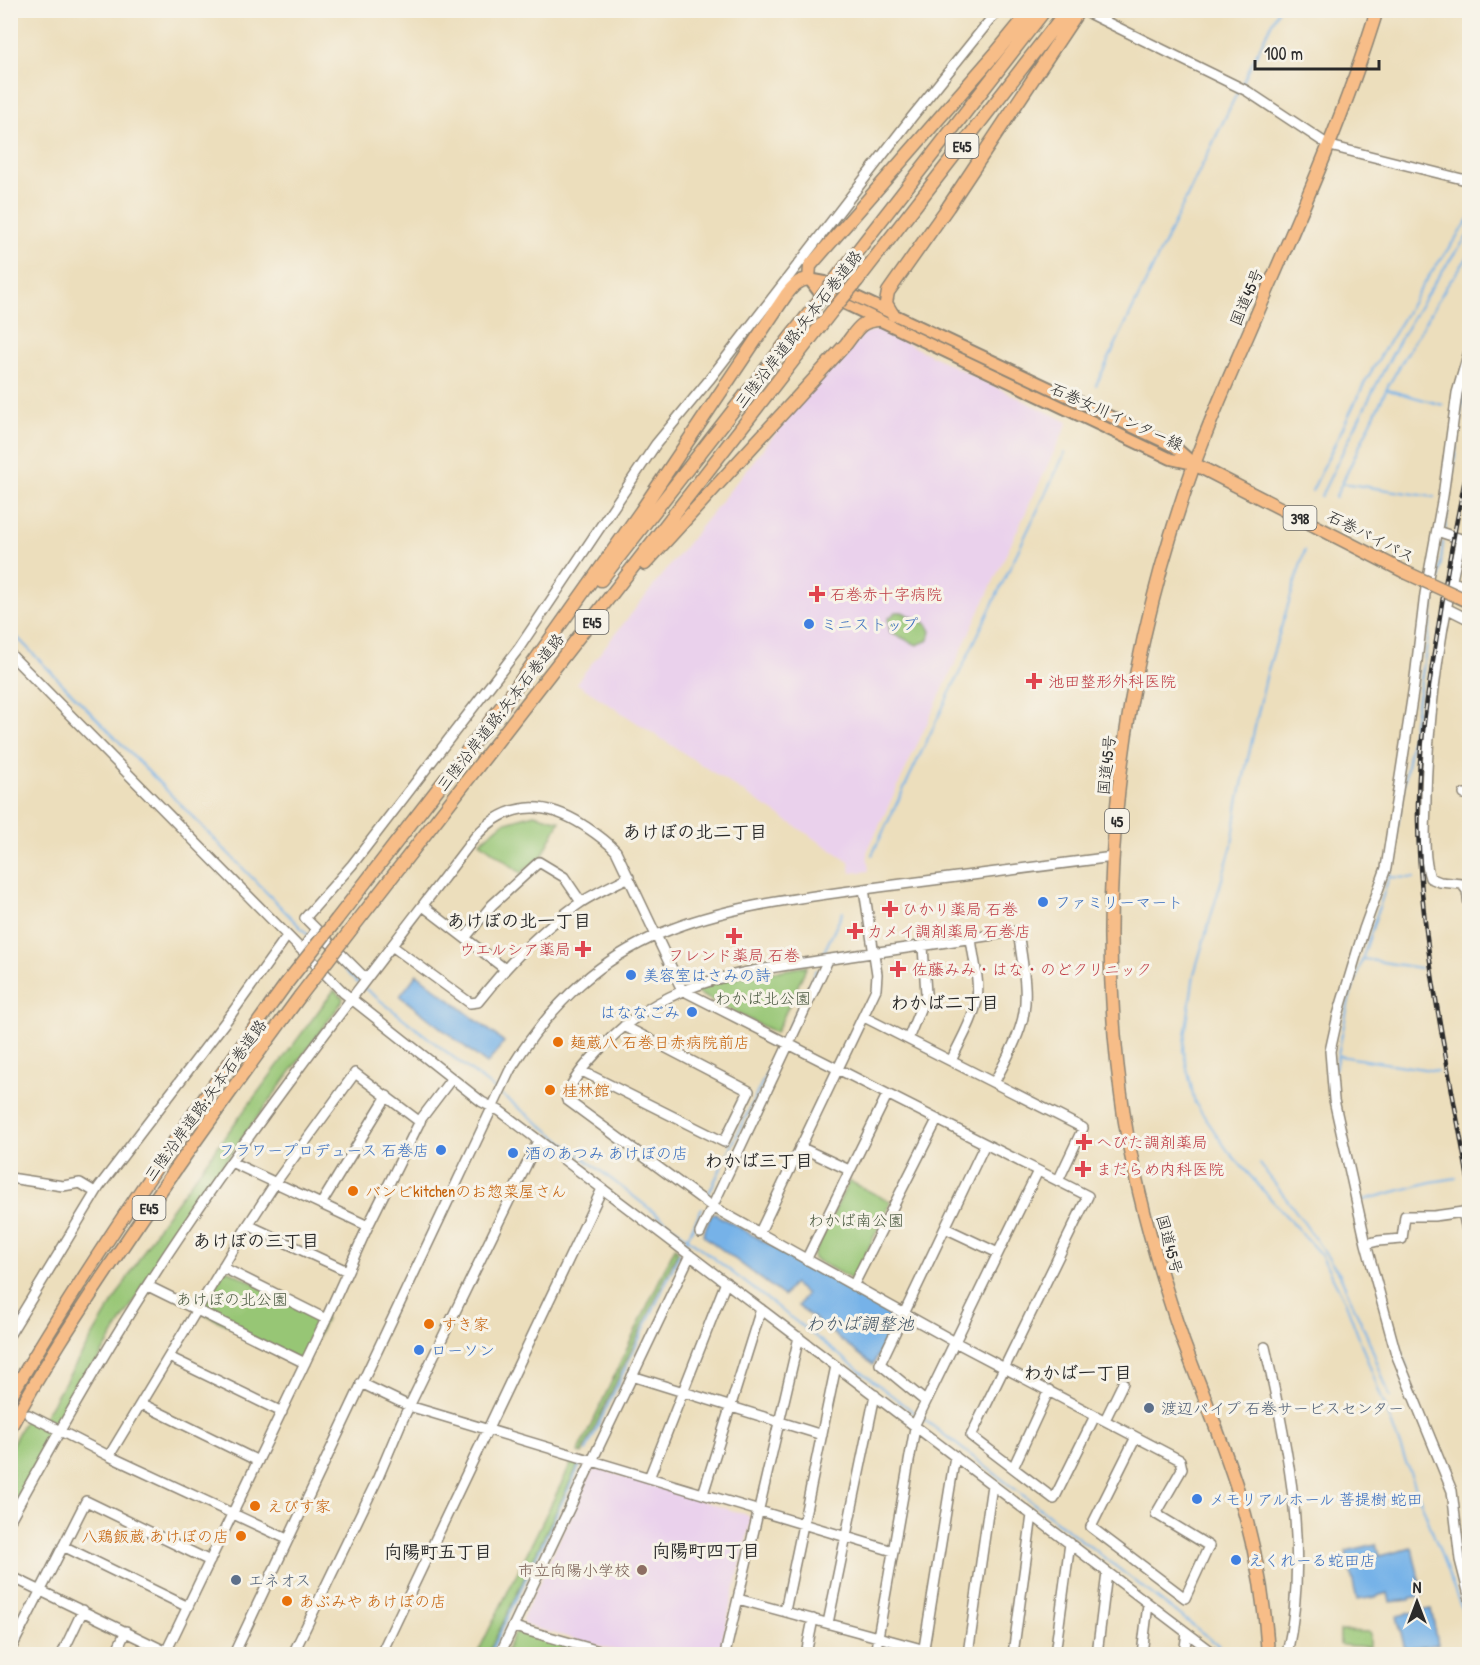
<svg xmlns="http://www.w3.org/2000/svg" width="1480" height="1665" viewBox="0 0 1480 1665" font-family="'Patrick Hand','Klee One',sans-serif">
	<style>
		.built { fill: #ead1ec }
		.green { fill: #97c675; stroke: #617850; stroke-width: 1.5 }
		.water { fill: #76b2e8; stroke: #506e8a; stroke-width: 1.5 }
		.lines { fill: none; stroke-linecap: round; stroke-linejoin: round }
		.stream { stroke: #76b2e8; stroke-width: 2 }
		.minor-casing { stroke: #8c8474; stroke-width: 12 }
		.major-casing { stroke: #8c8474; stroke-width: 14 }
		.highway-casing { stroke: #8c8474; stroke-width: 15 }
		.minor { stroke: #fff; stroke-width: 9 }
		.major { stroke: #f7bd88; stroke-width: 10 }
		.highway { stroke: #f7bd88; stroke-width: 12 }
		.rail-casing { stroke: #2b2b2b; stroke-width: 4.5 }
		.rail { stroke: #f7f3e8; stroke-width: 2; stroke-dasharray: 7; stroke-linecap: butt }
		.highway-bridge-casing { stroke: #8c8474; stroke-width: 15; stroke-linecap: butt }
		.highway-bridge { stroke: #f7bd88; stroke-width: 12 }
		.health-dot { fill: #e0444e; stroke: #f7f3e8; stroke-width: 2 }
		.shop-dot { fill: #3f7fe0; stroke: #f7f3e8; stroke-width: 2 }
		.food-dot { fill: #e8710a; stroke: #f7f3e8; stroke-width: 2 }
		.service-dot { fill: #5c6f8a; stroke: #f7f3e8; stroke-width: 2 }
		.education-dot { fill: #8d6e63; stroke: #f7f3e8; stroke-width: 2 }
		.labels { text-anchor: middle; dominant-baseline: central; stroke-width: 6; stroke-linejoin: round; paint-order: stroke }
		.shield { fill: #f7f3e8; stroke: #686764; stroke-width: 1.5 }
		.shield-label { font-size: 15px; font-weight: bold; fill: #2b2b2b }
		.street-label { font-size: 16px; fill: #2b2b2b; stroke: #f7f3e8 }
		.health-label { font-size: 16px; fill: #be3a42; stroke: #f7f3e8; text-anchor: start }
		.shop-label { font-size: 16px; fill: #366cbe; stroke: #f7f3e8; text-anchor: start }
		.park-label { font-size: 16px; fill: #4b5a41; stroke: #f7f3e8 }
		.food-label { font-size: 16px; fill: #c56008; stroke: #f7f3e8; text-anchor: start }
		.service-label { font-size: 16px; fill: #4e5e75; stroke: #f7f3e8; text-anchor: start }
		.education-label { font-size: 16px; fill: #785e54; stroke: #f7f3e8; text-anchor: end }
		.neighbourhood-label { font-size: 18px; font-weight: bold; fill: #2b2b2b; stroke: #f7f3e8 }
		.water-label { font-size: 18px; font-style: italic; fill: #425464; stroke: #f7f3e8 }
	</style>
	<rect width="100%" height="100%" fill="#f7f3e8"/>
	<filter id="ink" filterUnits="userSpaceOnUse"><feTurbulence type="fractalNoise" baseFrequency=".0167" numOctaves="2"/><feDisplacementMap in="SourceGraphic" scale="12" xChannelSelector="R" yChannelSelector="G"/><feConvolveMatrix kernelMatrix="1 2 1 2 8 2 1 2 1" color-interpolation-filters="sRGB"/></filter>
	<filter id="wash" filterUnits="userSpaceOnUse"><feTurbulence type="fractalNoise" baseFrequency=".008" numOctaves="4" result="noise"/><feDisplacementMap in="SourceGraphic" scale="24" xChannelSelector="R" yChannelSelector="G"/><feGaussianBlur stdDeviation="1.35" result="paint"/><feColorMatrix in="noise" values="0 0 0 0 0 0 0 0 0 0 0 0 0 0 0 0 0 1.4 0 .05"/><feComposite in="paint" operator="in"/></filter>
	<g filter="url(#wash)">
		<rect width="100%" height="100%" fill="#ecdebc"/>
		<path class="built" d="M879,330L1068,422L867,852L869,871L851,873L849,861L576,683L806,395L864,333Z
			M599,1469L747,1515L751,1520L719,1654H629L524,1625L522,1619L592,1471Z"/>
		<path class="green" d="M896,612H902L927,624L931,631L929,640L917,645L890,632L888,619Z
			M534,814L560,821L542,856L521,873L480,842L503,823Z
			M807,966L776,1033L695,992V989L720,981Z
			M334,990L343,998L342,1002L231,1153L168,1245L63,1418C56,1425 51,1421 44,1417L160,1224Z
			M849,1181L891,1202L854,1278L851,1279L814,1259L813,1256Z
			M675,1247L678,1251L582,1454L578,1453Z
			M222,1267L326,1319L305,1363L196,1310Z
			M26,1418L51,1432L45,1447L11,1510V1447Z
			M573,1460L579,1463L488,1654H477Z
			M1340,1631L1370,1632V1647L1340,1645Z
			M521,1632L599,1654H505L514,1634Z"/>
		<path class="water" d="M417,974L504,1042L487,1064L400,996Z
			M715,1214L894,1314L896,1317L873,1365L798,1306L806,1294L793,1284L784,1296L704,1236L703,1234L711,1215Z
			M1376,1544L1379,1556L1412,1548L1423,1595L1410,1598V1600L1390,1602L1388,1593L1376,1596V1597L1357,1600L1346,1551Z
			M1431,1609L1438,1644L1405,1650L1397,1616Z"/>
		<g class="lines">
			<path class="stream" d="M1241,86L1278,10
				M1096,385L1238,91
				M1388,390L1443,405
				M1342,483L1434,497
				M1312,491L1365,382L1424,283L1470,218
				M1321,496C1365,407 1408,312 1470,233
				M1335,498L1388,386L1446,287L1470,254
				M1445,530L1463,395L1470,371
				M1305,550L1267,673L1238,803L1232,845L1194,974L1183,1050L1195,1103L1228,1151L1321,1255L1345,1301L1470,1631
				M1439,581L1443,542
				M10,630L308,935
				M872,855L1065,453
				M1389,877L1414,878
				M821,958L843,912
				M1363,959L1420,968
				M334,960L358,983
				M363,987L498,1092
				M784,1038L816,970
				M1339,1056L1437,1071
				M1335,1069L1349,1000L1389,877L1434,601
				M502,1095L916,1414
				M1260,1164L1300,1217L1340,1275L1368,1338L1390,1397
				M706,1199L778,1050
				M1360,1201L1431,1182L1456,1178
				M684,1245L702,1208
				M1393,1326L1407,1369
				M921,1417L1230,1654
				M586,1451L680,1253
				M490,1654L580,1465"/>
		</g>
	</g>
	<g filter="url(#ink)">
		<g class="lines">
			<g class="minor-casing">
				<path id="minor" d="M1088,13L1247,91L1330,146L1470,181
					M1470,348L1457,393L1443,496L1425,594L1414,686L1386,868L1364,929L1338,1015L1330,1051L1334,1100L1366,1244L1396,1354L1452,1491L1460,1560L1470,1599
					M1437,531L1470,542
					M1461,539C1441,624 1428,709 1426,796C1426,822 1422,853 1430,878L1440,882L1462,884L1467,891L1470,911
					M1451,581L1470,589
					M1446,608L1470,620
					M10,654L344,993L482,1102L500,1111L1215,1654
					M1464,794H1470
					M423,906L505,969
					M465,938L492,905L539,862L564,877L581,902
					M392,946L470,1003L478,1002C507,965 540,930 580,903C595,893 613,885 629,877
					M302,950L316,930
					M366,979L305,918L352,865L519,648L656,444L709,380L912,117L998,10
					M864,1017L1083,1128L1058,1181
					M908,1039L926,994L923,946
					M951,1061C960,1041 973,1021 977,1000C980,980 973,958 971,938
					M582,1071L724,1142L749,1091L624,1026
					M994,1083C1003,1065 1014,1047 1020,1028C1031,998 1022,962 1018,931C962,940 907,948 851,956C757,971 674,972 604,1045C590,1059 573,1078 566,1096L567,1100L711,1206L955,1342L1136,1437L1091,1527L1185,1598L1209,1546L1156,1514L1182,1469L1180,1460L1136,1437
					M800,1147L849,1170
					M231,1162L368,1226
					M10,1178L63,1186L80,1183L95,1192
					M321,1204L387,1096
					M248,1225L347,1271
					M945,1228L998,1253
					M700,1233L828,960
					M759,1234L876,989L877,974L864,889
					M1366,1244L1378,1241L1402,1239L1405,1216H1434L1463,1212L1470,1244
					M806,1260L887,1095
					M222,1267L326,1319
					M148,1286L305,1363
					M853,1286L937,1120
					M10,1334L99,1187L232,1013L287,936
					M1265,1347C1288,1447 1310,1552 1287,1654
					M169,1357L282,1412
					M632,1376L822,1435
					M361,1383L409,1406L893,1551
					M925,1401L880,1364L985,1144
					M142,1404L258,1461
					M29,1415L109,1456L287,1539
					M1105,1420L1123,1383
					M109,1456L248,1225L276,1182L355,1073L420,1122
					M1013,1468L1049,1390
					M649,1478L726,1282
					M703,1494L761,1309
					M10,1520C64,1422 120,1324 183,1231C274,1096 376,967 475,837C507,801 544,800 583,825C595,833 606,840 616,851L682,990L1088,1196L971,1436L1054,1499L1095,1416
					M63,1546L188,1607
					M10,1576L167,1652
					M738,1599L940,1654
					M785,1611L836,1366
					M828,1623L875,1395
					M514,1627L610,1654
					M10,1651L86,1501L210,1561
					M62,1654L83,1610
					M115,1654L126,1631
					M165,1654L326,1319L368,1226L421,1119L452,1078
					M234,1654L510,1070C603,919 717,909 879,887C957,877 1035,867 1113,857
					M293,1654L377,1480L401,1423L538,1141
					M381,1654L602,1189
					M500,1654L690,1255
					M725,1654L799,1337
					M806,1654L813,1619
					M875,1654L916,1422L1038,1171
					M923,1654L955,1456
					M968,1654L992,1485
					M1013,1654L1032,1515
					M1055,1654L1070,1543
					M1097,1654L1107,1573
					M1142,1654L1148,1604
					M1184,1654L1187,1633"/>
			</g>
			<g class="major-casing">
				<path id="major" d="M809,279L818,291L1171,459L1194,464
					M809,279L825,282L1175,447L1194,464"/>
			</g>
			<g class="highway-casing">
				<path id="highway" d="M841,272L1045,10
					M857,281L1067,10
					M893,315L886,303L888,292L948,207L1079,10
					M1194,464L1405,572
					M645,564L846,344C857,330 860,321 878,320
					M601,580L817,303
					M502,707L641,511L786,295C793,286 798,280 809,279L810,266L995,54L1031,10
					M337,919L505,702
					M350,931L832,311
					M10,1397C94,1254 189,1118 286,984
					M10,1428C41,1370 77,1315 113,1261C173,1171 236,1083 300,996
					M1268,1654C1265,1600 1255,1546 1239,1494C1223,1442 1202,1392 1183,1341C1158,1268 1136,1193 1124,1116C1091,899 1120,671 1194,465C1210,419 1231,374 1250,330C1296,224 1343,121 1377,10"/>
			</g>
			<use href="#minor" class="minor"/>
			<use href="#major" class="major"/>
			<use href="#highway" class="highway"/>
			<g class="rail-casing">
				<path id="rail" d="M1470,456C1457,516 1446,575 1437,635C1427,697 1417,758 1418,820C1420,944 1449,1068 1470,1190"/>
			</g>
			<use href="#rail" class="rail"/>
			<g class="highway-bridge-casing">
				<path id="highway-bridge" d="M817,303L841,272
					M832,311L857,281
					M1405,572L1470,602
					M286,984L337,919
					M300,996L350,931"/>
			</g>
			<use href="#highway-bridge" class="highway-bridge"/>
		</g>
	</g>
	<g class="health-dot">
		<path d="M814 585h6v6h6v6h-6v6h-6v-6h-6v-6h6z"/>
		<path d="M1031 672h6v6h6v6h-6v6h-6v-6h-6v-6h6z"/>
		<path d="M887 900h6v6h6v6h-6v6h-6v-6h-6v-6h6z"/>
		<path d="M852 922h6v6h6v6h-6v6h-6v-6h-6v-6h6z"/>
		<path d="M731 927h6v6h6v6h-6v6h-6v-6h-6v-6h6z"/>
		<path d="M580 940h6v6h6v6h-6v6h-6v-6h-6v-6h6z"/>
		<path d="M895 960h6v6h6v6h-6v6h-6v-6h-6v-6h6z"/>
		<path d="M1081 1133h6v6h6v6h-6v6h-6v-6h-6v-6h6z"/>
		<path d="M1080 1160h6v6h6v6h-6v6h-6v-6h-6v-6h6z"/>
	</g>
	<g class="shop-dot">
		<circle cx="809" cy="624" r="6"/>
		<circle cx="1043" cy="902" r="6"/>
		<circle cx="631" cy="975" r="6"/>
		<circle cx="692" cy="1012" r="6"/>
		<circle cx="441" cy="1150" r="6"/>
		<circle cx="513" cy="1153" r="6"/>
		<circle cx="419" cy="1350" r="6"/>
		<circle cx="1197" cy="1499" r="6"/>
		<circle cx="1236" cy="1560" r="6"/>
	</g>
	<g class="food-dot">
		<circle cx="558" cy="1042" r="6"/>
		<circle cx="550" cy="1090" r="6"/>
		<circle cx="353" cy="1191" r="6"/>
		<circle cx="429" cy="1324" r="6"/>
		<circle cx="255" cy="1506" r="6"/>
		<circle cx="241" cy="1536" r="6"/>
		<circle cx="287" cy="1601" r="6"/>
	</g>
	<g class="service-dot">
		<circle cx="1149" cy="1408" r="6"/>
		<circle cx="236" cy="1580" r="6"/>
	</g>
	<circle class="education-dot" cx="642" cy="1570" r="6"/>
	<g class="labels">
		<g class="shield">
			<rect x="945.5" y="134" width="33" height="24" rx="4.5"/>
			<rect x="1283.5" y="506" width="33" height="24" rx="4.5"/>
			<rect x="575.5" y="610" width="33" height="24" rx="4.5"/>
			<rect x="1105" y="809" width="24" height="24" rx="4.5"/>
			<rect x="132.5" y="1196" width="33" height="24" rx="4.5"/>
		</g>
		<g class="shield-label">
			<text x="962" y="146">E45</text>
			<text x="1300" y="518">398</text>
			<text x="592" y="622">E45</text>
			<text x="1117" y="821">45</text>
			<text x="149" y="1208">E45</text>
		</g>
		<g class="street-label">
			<text transform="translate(1246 297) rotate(-67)">国道45号</text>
			<text transform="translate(798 329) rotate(-52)">三陸沿岸道路;矢本石巻道路</text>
			<text transform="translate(1117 416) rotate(24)">石巻女川インター線</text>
			<text transform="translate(1371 536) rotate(27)">石巻バイパス</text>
			<text transform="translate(500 712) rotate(-52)">三陸沿岸道路;矢本石巻道路</text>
			<text transform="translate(1106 765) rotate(-84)">国道45号</text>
			<text transform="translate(205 1100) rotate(-54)">三陸沿岸道路;矢本石巻道路</text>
			<text transform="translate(1170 1244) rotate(75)">国道45号</text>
		</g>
		<g class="health-label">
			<text x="830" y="594">石巻赤十字病院</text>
			<text x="1048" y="681">池田整形外科医院</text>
			<text x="902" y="909">ひかり薬局 石巻</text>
			<text x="867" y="931">カメイ調剤薬局 石巻店</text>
			<text x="571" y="949" text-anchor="end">ウエルシア薬局</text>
			<text x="734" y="955" text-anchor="middle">フレンド薬局 石巻</text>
			<text x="912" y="969">佐藤みみ・はな・のどクリニック</text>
			<text x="1096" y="1142">へびた調剤薬局</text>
			<text x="1096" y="1169">まだらめ内科医院</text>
		</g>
		<g class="shop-label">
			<text x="821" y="624">ミニストップ</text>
			<text x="1055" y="902">ファミリーマート</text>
			<text x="643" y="975">美容室はさみの詩</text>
			<text x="680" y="1012" text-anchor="end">はななごみ</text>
			<text x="429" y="1150" text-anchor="end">フラワープロデュース 石巻店</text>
			<text x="525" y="1153">酒のあつみ あけぼの店</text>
			<text x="431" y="1350">ローソン</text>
			<text x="1209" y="1499">メモリアルホール 菩提樹 蛇田</text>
			<text x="1248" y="1560">えくれーる蛇田店</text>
		</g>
		<g class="park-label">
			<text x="763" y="998">わかば北公園</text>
			<text x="856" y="1220">わかば南公園</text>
			<text x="232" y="1299">あけぼの北公園</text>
		</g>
		<g class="food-label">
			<text x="570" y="1042">麺蔵八 石巻日赤病院前店</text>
			<text x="562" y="1090">桂林館</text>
			<text x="365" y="1191">バンビkitchenのお惣菜屋さん</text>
			<text x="441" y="1324">すき家</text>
			<text x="267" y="1506">えびす家</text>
			<text x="229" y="1536" text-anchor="end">八鶏飯蔵 あけぼの店</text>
			<text x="299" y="1601">あぶみや あけぼの店</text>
		</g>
		<g class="service-label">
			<text x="1161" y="1408">渡辺パイプ 石巻サービスセンター</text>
			<text x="248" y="1580">エネオス</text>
		</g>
		<g class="education-label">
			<text x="630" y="1570">市立向陽小学校</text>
		</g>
		<g class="neighbourhood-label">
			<text x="695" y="831">あけぼの北二丁目</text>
			<text x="519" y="920">あけぼの北一丁目</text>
			<text x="945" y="1002">わかば二丁目</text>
			<text x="759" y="1160">わかば三丁目</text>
			<text x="256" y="1240">あけぼの三丁目</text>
			<text x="1078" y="1372">わかば一丁目</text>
			<text x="706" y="1550">向陽町四丁目</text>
			<text x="438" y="1551">向陽町五丁目</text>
		</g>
		<g class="water-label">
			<text x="860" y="1323">わかば調整池</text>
		</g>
	</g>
	<rect width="1480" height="1665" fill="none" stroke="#f7f3e8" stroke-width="36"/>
	<g transform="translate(1417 1602)" stroke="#f7f3e8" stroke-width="4.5" paint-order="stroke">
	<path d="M0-4.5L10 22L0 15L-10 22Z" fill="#2b2b2b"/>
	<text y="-9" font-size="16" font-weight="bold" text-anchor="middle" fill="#2b2b2b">N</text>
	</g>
	<path d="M1255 60v9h124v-9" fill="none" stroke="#2b2b2b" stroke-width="3"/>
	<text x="1264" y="60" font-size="18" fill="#2b2b2b" stroke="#f7f3e8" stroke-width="4.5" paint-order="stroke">100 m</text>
</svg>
